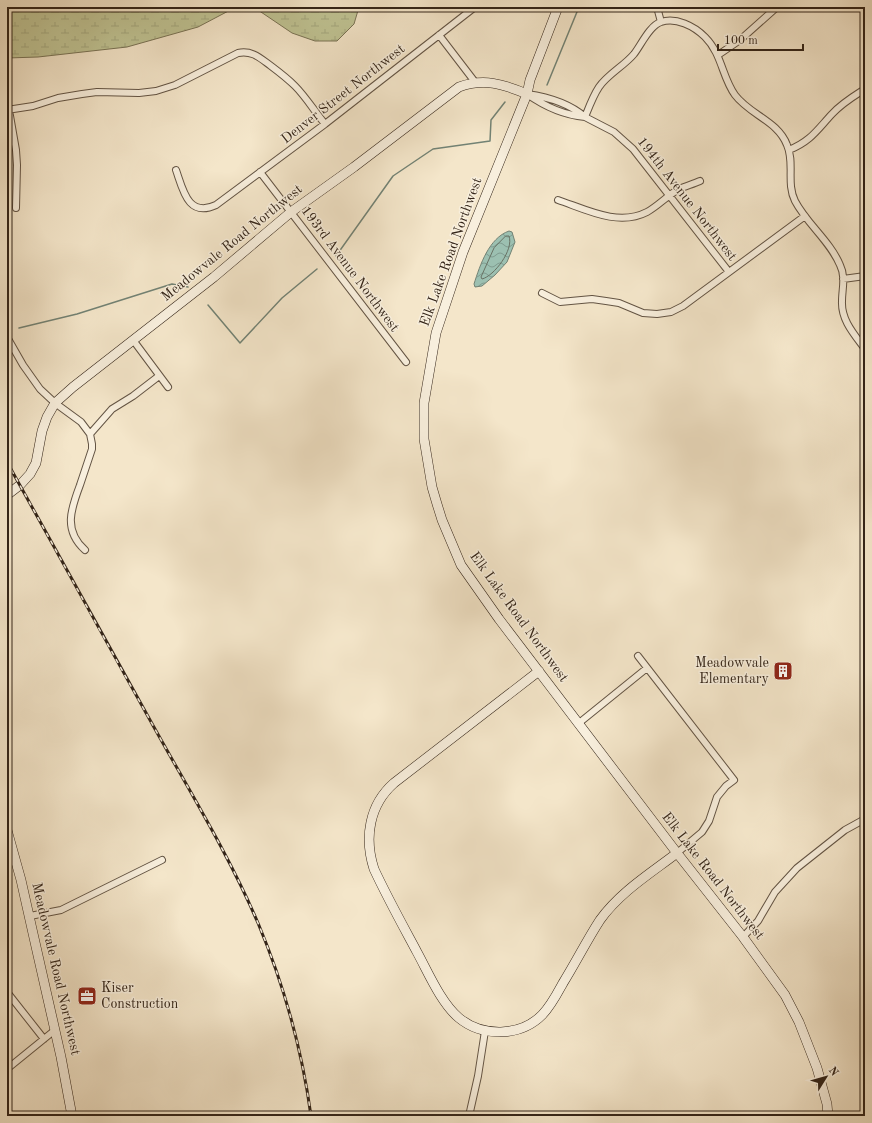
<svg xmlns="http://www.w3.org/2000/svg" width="872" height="1123" viewBox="0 0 872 1123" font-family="'Old Standard TT',serif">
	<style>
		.wetland { fill: url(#wetland-marsh); stroke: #7a7456 }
		.water { fill: url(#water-waves); stroke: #728274 }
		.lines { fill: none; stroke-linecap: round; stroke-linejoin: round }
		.shore { stroke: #687264; stroke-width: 1 }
		.stream { stroke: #728274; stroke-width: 1.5 }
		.street-casing { stroke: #635444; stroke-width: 8 }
		.secondary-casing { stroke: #332418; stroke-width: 10 }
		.street { stroke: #f8efdd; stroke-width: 6 }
		.secondary { stroke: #f8efdd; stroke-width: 9 }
		.rail-casing { stroke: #332418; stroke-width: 3 }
		.rail { stroke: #f8efdd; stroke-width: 1.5; stroke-dasharray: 4.5; stroke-linecap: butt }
		.labels { text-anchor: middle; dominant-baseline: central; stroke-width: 3; stroke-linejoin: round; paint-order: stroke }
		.street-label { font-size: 14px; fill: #332418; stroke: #f8efdd }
		.poi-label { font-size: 14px; fill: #332418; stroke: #f8efdd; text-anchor: end }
	</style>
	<defs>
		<pattern id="wetland-marsh" width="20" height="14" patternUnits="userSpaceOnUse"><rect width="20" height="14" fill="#c0c494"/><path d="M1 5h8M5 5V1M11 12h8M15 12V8" fill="none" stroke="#a5a87f"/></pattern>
		<pattern id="water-waves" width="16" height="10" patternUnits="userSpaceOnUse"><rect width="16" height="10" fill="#9cc0b1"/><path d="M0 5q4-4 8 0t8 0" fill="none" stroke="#809c8f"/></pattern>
	</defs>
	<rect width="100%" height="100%" fill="#f4e6ca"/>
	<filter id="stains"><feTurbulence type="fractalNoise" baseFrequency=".005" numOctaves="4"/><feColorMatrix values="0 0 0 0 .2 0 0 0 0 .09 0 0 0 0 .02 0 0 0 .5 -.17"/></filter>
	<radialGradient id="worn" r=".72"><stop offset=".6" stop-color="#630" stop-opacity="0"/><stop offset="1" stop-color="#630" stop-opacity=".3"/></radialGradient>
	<path class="wetland" d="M7,7H236L198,27L127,47L38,57L7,58Z
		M238,7H359L354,24L337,41H315L292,33L258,10Z"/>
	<path class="water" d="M509,231L512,232L515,242L507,262L495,275L482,286L475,287L474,284C480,265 489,238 509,231Z"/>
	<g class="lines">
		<path class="shore" d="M506,236H509C514,250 494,276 482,279L481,277L494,248Z"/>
		<path class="stream" d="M547,85L579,7
			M336,256L393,176L433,149L490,141L491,120L505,102
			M208,305L240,343L282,298L317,269
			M19,328L77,314L172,284L188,287"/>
		<g class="street-casing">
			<path id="street" d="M657,7L661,22
				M439,35L475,82
				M718,55L740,40L777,7
				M527,94C548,97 569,103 585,117C563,115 544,106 527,94Z
				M7,110L33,106L58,98L82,94L97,92L139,93L156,91L175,85L238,53C252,50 260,58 271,66C279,72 287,78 295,86C306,97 315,112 325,124
				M9,110L16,150L17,165L16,208
				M789,150C811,141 817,130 832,114C842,103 854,96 865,89
				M176,170C183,190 188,218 216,205L325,124L475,7
				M260,172L406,362
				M558,200C585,209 618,227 647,212C658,206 668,195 679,189C686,186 693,184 700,181
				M729,272L633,149L614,132L585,117C589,107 593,96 599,87C608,74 624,66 634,54C641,45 650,25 661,22C676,17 694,26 705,37C722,54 722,77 735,95C750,115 778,121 787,145C795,163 786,183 795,201C807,224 830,241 840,265C846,277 842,289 842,301C841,320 854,334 865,349
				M843,279L865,276
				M542,293L560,302L592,299L606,301L619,303L643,313L657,314L671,312L683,306L805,216
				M7,337L23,365L40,389L55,403L81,422L90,434
				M133,340L168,387
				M85,550C63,530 71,509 80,485C84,473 88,461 92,449V444L90,434L112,409L133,396L159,376
				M638,656L734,780L726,786L717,797L709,821L702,832L677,853
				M579,723L647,668
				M30,916L61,910L162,860
				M743,937L758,921L775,892L797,868L845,830L865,819
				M7,992L44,1039
				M7,1069L55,1030
				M469,1116L478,1076L485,1031"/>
		</g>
		<g class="secondary-casing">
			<path id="secondary" d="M558,7L530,80L527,94L463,252L436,333L424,403V439L432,487L437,504L442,520L461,565L499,619L677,853L743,937L785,995L799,1022L817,1068L827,1104L828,1116
				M7,495L20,485L30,474L36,463L42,431L47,417L55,403L73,387L214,277L291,212L354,167L459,87C484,78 503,84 527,94
				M539,671L394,783C369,805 364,838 374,869C387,897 402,924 417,952C428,972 441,1003 459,1018C482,1037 520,1037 542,1015C551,1006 557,994 563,983C576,962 587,940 600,920C620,892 651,873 677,853
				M7,830L21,880L32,929L61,1057L72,1116"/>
		</g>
		<use href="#street" class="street"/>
		<use href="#secondary" class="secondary"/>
		<g class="rail-casing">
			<path id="rail" d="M7,462C55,548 102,635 150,720C187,787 228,853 258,923C284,985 302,1050 311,1116"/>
		</g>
		<use href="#rail" class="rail"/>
	</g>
	<defs>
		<g id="building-square" transform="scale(1)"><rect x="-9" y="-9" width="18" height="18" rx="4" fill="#8f2418" stroke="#f8efdd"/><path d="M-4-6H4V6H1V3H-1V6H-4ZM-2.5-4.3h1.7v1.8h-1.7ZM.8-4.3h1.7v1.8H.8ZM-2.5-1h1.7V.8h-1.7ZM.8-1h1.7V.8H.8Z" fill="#fff"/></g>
		<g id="office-square" transform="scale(1)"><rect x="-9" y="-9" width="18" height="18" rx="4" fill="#8f2418" stroke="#f8efdd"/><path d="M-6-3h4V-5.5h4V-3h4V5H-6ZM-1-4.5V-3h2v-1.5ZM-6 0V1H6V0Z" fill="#fff"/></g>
	</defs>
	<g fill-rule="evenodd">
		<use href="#building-square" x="783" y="671"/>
		<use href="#office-square" x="87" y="996"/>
	</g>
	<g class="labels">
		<g class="street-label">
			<text transform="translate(343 94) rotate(-38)">Denver Street Northwest</text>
			<text transform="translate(687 199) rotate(52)">194th Avenue Northwest</text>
			<text transform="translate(232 243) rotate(-39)">Meadowvale Road Northwest</text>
			<text transform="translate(451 252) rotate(-70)">Elk Lake Road Northwest</text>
			<text transform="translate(350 269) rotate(53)">193rd Avenue Northwest</text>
			<text transform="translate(519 617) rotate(54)">Elk Lake Road Northwest</text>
			<text transform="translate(713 876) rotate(52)">Elk Lake Road Northwest</text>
			<text transform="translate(56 969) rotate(77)">Meadowvale Road Northwest</text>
		</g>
		<g class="poi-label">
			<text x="769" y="663">Meadowvale<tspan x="769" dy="16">Elementary</tspan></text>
			<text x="101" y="988" text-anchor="start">Kiser<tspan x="101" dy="16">Construction</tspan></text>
		</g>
	</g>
	<rect width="872" height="1123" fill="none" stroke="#f4e6ca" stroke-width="24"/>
	<rect x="8" y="8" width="856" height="1107" fill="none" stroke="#332418" stroke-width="2"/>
	<rect x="12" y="12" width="848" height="1099" fill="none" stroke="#332418"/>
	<g transform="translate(826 1077) rotate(53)" stroke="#f8efdd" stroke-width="3" paint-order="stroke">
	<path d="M0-3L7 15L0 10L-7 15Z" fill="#332418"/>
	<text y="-6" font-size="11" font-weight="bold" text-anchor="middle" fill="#332418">N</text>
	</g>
	<path d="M718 44v6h85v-6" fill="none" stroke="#332418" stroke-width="2"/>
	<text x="724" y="44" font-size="12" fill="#332418" stroke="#f8efdd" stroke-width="3" paint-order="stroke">100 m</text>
	<rect width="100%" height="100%" filter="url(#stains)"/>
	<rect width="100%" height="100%" fill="url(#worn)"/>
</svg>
